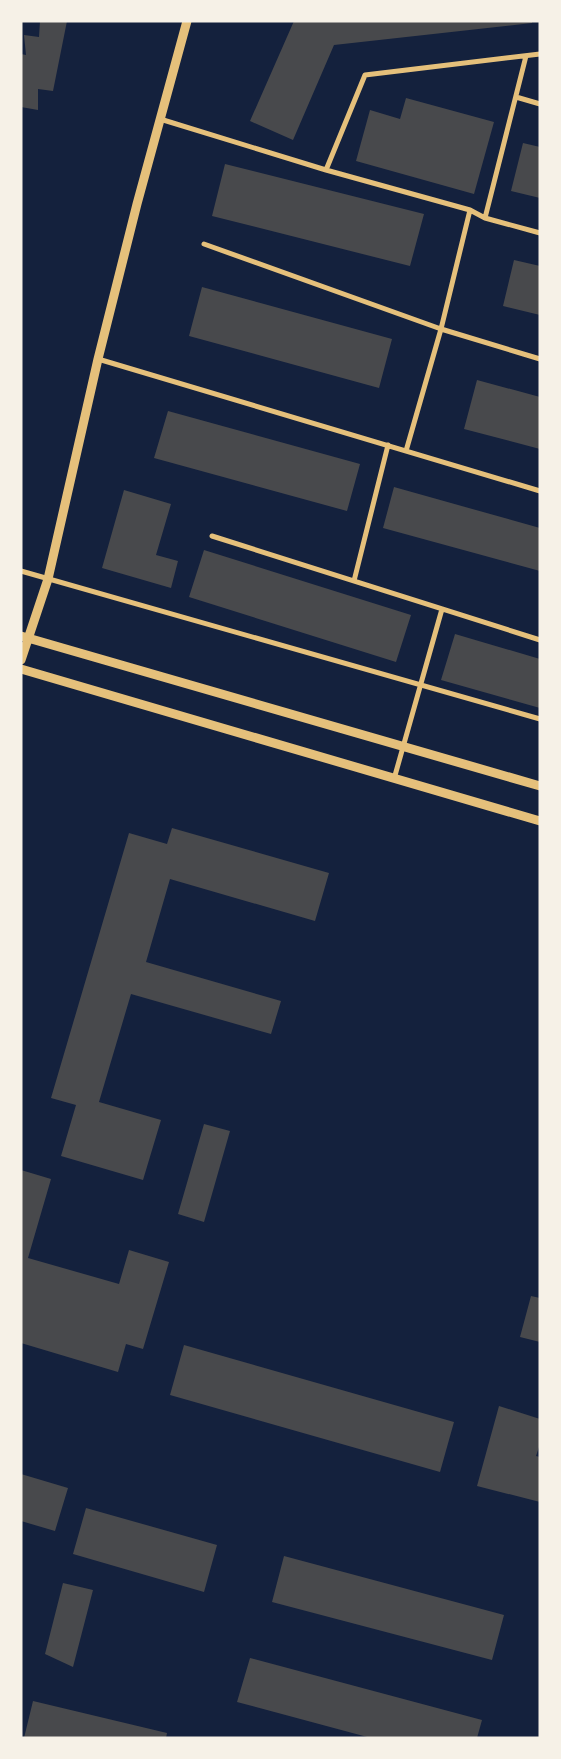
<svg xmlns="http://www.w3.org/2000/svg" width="561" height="1759" viewBox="0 0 561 1759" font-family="'PT Sans Narrow',sans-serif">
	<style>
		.building { fill: #48494c }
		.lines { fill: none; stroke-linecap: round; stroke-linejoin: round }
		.minor { stroke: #e5c07b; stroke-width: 5 }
		.tertiary { stroke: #e5c07b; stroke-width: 9 }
	</style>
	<rect width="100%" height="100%" fill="#14213d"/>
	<path class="building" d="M40,21H67L53,91L38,89V110L21,107V54L26,55L24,35L39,37Z
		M294,21H532V23L334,45L293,140L250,121Z
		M406,98L494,122L474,194L356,161L370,110L400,119Z
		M523,143L540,147V198L511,191Z
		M225,164L424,214L410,266L212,216Z
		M514,260L540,266V315L503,306Z
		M202,287L392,339L379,388L189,336Z
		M477,380L540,397V449L464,429Z
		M168,411L360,464L347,511L154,458Z
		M394,487L540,528V571L383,528Z
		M124,490L171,504L156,555L178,561L171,588L102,568Z
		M204,550L411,615L396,662L189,597Z
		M455,634L540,659V708L441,680Z
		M172,828L329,873L315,921L170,879L146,962L281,1001L271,1034L131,994L99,1102L161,1120L143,1180L61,1156L76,1105L51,1098L129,833L167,844Z
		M204,1124L230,1131L204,1222L178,1214Z
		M21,1170L51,1179L28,1258L119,1284L129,1250L169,1262L143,1349L126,1344L118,1372L21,1343Z
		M531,1296L540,1298V1342L520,1337Z
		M184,1345L454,1422L440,1472L170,1395Z
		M499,1406L540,1419V1444L536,1456L540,1457V1502L477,1486Z
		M21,1474L68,1488L55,1531L21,1521Z
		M86,1508L217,1545L204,1592L73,1554Z
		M284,1556L504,1615L492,1660L272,1602Z
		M63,1583L93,1590L73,1667L45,1654Z
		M250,1658L482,1720L477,1738H371L237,1702Z
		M33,1701L167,1733L166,1738H24Z"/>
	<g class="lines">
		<path class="minor" d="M516,97L540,104
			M160,119L326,170L470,210L485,218L540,233
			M326,170L365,75L540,54
			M485,218L526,56
			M204,244L441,329L540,359
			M98,359L540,491
			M406,451L441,329L470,210
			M212,536L540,640
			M21,571L540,719
			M354,581L388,445
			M394,779L442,609"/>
		<path class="tertiary" d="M21,636L540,786
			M21,660L48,579L98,359L137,204L187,21
			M21,669L540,821"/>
	</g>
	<rect width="561" height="1759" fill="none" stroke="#f6f1e7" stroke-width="45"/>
</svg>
